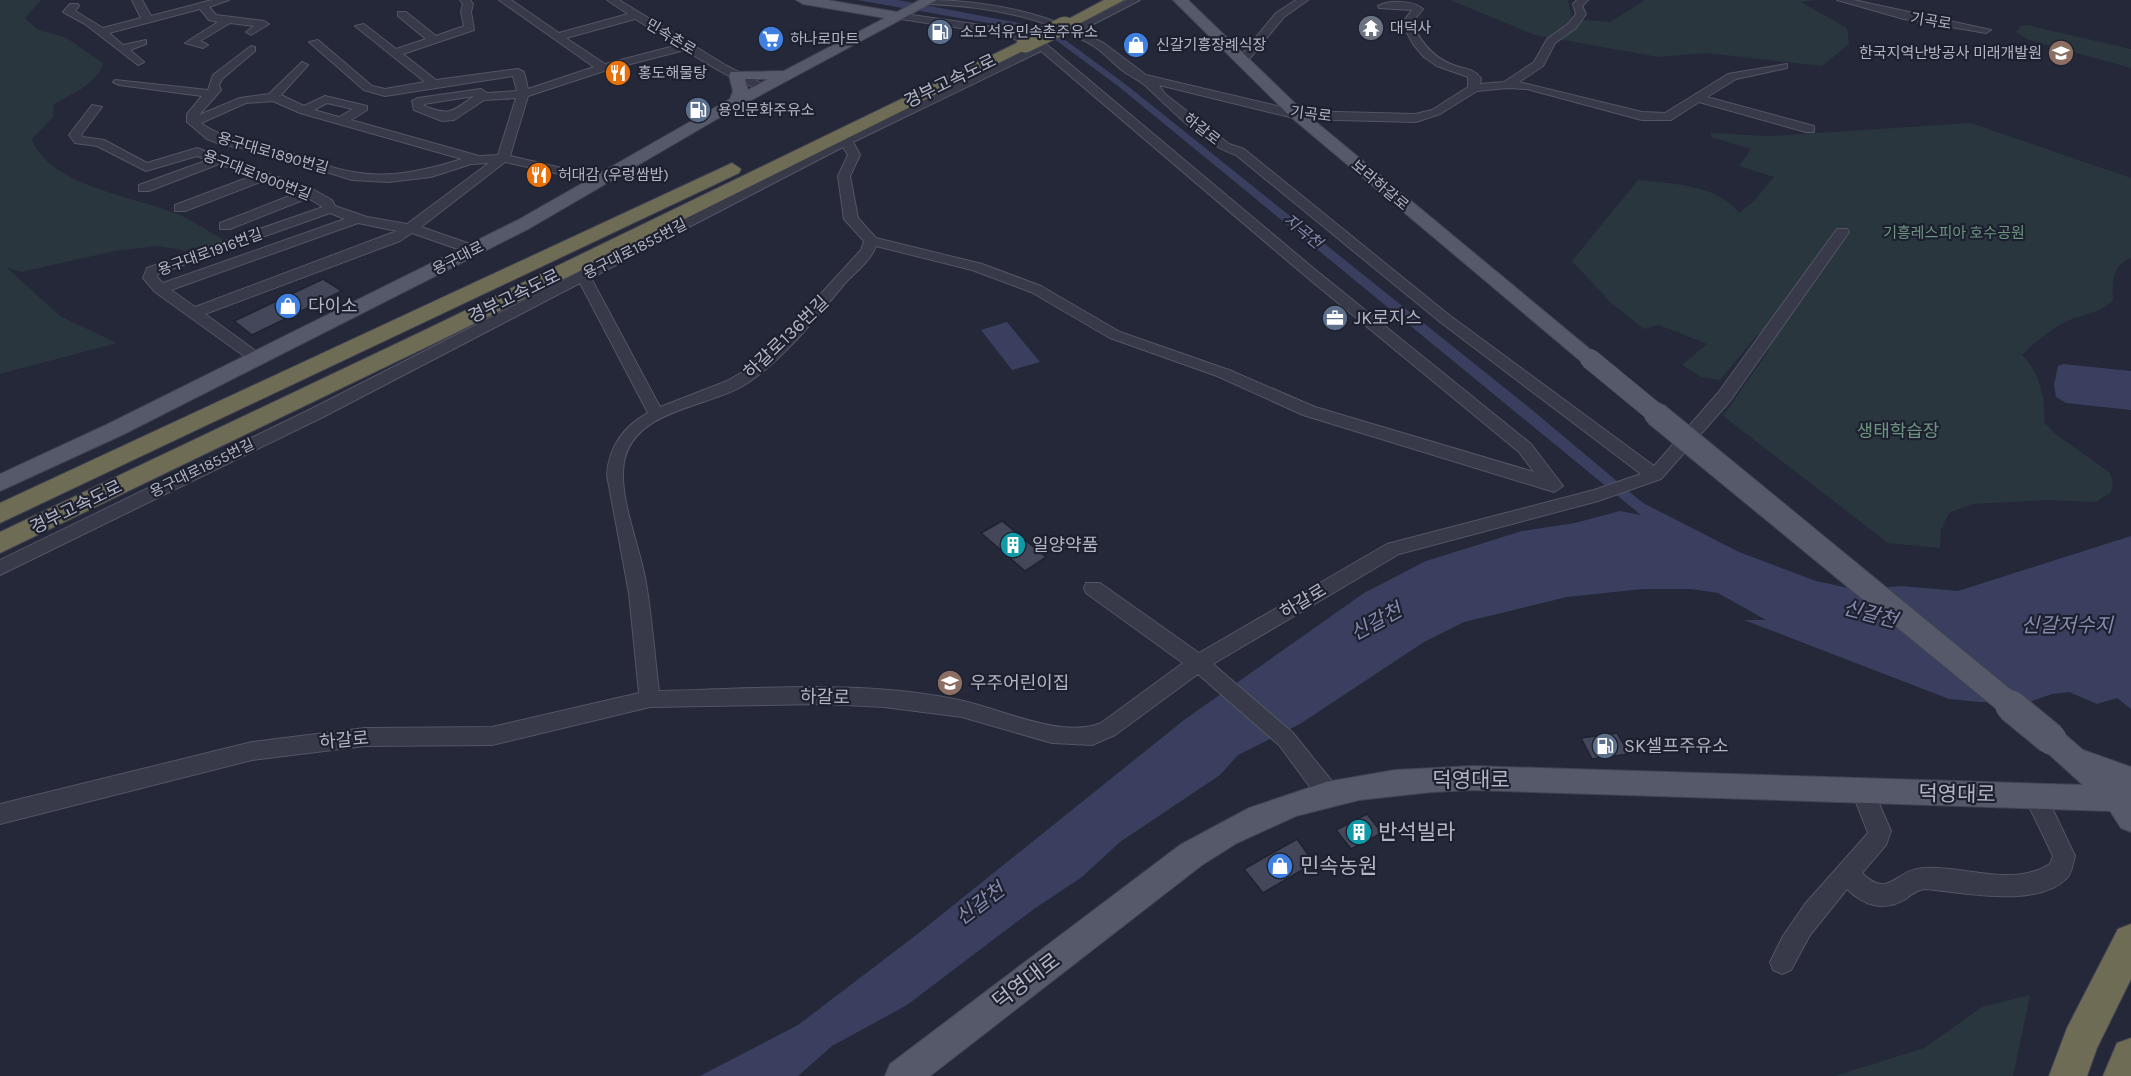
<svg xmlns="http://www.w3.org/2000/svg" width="2131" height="1076" viewBox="0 0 2131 1076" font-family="Karla,'Noto Sans KR',sans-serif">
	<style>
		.green { fill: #29363d }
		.water { fill: #3a3f5f }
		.building { fill: #44475a; stroke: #1f2230; stroke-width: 1.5 }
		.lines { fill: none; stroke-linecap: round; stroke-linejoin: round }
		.minor-casing { stroke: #535564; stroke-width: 2 }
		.major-casing { stroke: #414452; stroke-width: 2 }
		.highway-casing { stroke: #404251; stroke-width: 2 }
		.minor { fill: #383a49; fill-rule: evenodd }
		.major { fill: #565969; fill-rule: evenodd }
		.highway { fill: #6f6c56; fill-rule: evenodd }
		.major-bridge-far2-casing { stroke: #414452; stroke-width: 21; stroke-linecap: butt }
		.major-bridge-far1-casing { stroke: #414452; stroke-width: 26; stroke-linecap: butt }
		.major-bridge-casing { stroke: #414452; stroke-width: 33; stroke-linecap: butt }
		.highway-bridge-casing { stroke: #404251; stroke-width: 19; stroke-linecap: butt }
		.major-bridge-far2 { stroke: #565969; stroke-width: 20 }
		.major-bridge-far1 { stroke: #565969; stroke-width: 24 }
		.major-bridge { stroke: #565969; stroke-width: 31 }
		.highway-bridge { stroke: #6f6c56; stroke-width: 17 }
		.labels { text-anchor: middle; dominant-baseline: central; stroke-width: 4.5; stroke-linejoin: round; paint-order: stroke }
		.far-street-label { font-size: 15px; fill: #b3b5c5; stroke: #1d202e }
		.far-poi-label { font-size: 15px; fill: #b3b5c5; stroke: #1d202e; text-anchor: start }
		.far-park-label { font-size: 15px; fill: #6c9480; stroke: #1d202e }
		.far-water-label { font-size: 16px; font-style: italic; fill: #858baf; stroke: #1d202e }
		.street-label { font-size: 18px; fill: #b3b5c5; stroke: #1d202e }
		.poi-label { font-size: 18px; fill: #b3b5c5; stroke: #1d202e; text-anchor: start }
		.park-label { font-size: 18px; fill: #6c9480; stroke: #1d202e }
		.water-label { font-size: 20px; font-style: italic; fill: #858baf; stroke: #1d202e }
		.near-street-label { font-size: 21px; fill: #b3b5c5; stroke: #1d202e }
		.near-poi-label { font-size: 21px; fill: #b3b5c5; stroke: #1d202e; text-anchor: start }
	</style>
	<rect width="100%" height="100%" fill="#242839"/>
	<path class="green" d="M0,0H41L25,18L37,29L67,38L103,63C97,84 72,94 54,104L53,117L32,139C48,185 135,197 175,213C192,220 208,231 224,240L193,252L158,246L115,251L21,272L6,267L60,316L117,343L0,374Z
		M1450,0H1568L1572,19L1610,22L1645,0H1817L1801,2L1847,28L1849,44L1822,66L1706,53L1658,57L1535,35Z
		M2027,25L2131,49V68L2029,40L2016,32L2021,26Z
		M1971,123L2131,178V258C2112,265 2112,283 2113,301C2098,314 2082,314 2065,322C2050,330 2034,343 2022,355C2039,371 2046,399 2044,422L2054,433L2109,472L2113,482L2111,492L2096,502L2046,500L1972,504L1949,513L1941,530L1940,548L1888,543L1723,416L1769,350L1758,334L1720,380L1701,377L1682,365L1707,344L1659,325L1644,329L1610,302L1572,261L1638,180C1672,184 1717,184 1739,213L1754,201L1774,177L1739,166L1751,149L1711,137V133L1770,136Z
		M2030,995L2013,1076H1835L1924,1048L1982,1007Z"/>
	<path class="water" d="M857,0H898L1019,23L1064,39L1129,87L1531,409L1643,503L1739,552L1816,581L1858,590L1901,586L1958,591L2131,536V709L2117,698L2097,704L2069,692L2052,694L2029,702H1980L1949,699L1744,620H1766L1718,593L1691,589H1643L1567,597L1464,622L1424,642L1300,724L1238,755L1220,775L1120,842L1082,877L1034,909L907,1005L832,1046L798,1076H700L798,1025L915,936L1184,720L1364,593L1426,561L1522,531L1575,523L1620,511L1641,515L1118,86L1057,41L1011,27Z
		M1007,322L1040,362L1012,370L981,330Z
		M2063,364L2131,371V410L2066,403L2056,397L2054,385L2058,366Z"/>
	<path class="building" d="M1141,38L1148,52L1131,53L1124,39Z
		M323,279L342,291L252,335L234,321Z
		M1002,521L1046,557L1025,571L981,533Z
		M1617,733L1629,754L1592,759L1581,738Z
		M1367,814L1382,833L1351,849L1336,830Z
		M1297,839L1314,863L1263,893L1244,869Z"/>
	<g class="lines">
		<g class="minor-casing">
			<path id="minor" d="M132,0H142L151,16L212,0H229L209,7L216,15L264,21L269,24L251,35L246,32L254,26L230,23L200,41L208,45L203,48L185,43L218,22L209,20L200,9L109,33L123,45L146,40V44L130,50L144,62L138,65L85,24L63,12L70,4H78L79,6L75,11L103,28L141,18Z
				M460,0H470L473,4L471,12L474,30L403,54L436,80L518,69L524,72L528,89L594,67L499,0H511L559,33L628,14L607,0H619L727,66L769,87C757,97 699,58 685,50L607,70L528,96L510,156L605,178V184L505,162L421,227L479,247V253H469L412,233L400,241L205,314L261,355L264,358L261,361H251L155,292L143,278L147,268L323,207L308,198L230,229H220V223L297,193L263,181L185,211H175V205L252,176L219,164L149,191H139V185L208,160L197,156L146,171L97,146L75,143L69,135L92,105L102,107L81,135L83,137L104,140L147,163L197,148L314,190L332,200L335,206L367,217L407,224L489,163L471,164L431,177L388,182L352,180L266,153L220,144L207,139L187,122V114L202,96L119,85L113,82L115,80L208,90L213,75L251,46L255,47V51L222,79L219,85L221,90L199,115L240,98L269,94L302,62L308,65L281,95L304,106L325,96L367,106V110L351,120L479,156L498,155L516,98L484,100L454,120L442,121L414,110L412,101L418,98L481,89L487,93L517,91L513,76L385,96L364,90L309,42L318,40L372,86L385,89L425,82L355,26L364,24L396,49L426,39L398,16V12H406L436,36L464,26L461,12L463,4ZM635,19L678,45L605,64L566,38ZM474,96C452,112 450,116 424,106V104ZM273,101L300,113L462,159C427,170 390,179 353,172C327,168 300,155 274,148C248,140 224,140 201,123L246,103ZM327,103L353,109L339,117L314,110ZM330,213L345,219L163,283L157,277L158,274ZM358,223L397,231L195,307L171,290Z
				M924,0C975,0 1024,8 1072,28L1127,0H1140L1080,31L1105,44L1146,75L1298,111L1415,114L1432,110L1468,87V77L1437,66L1424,57L1413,44L1402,23L1412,10L1379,8L1378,6C1389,0 1413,0 1423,9L1412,23C1421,43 1434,59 1456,66C1466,69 1474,69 1481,78L1480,84L1504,82L1534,62L1547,39L1568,24L1576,14L1573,4L1577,0H1588L1582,6L1586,14L1576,28L1555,43L1543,66L1519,82L1642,112L1665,113L1728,74L1787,64V68L1736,79L1707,97L1814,126V132H1806L1699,102L1671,120H1642L1527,89L1507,88L1477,91L1440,114L1416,122L1298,119L1159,85L1165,94L1229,144L1244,149L1449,315L1654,466L1718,393L1837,229H1847L1849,232L1730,401L1661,479L1598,501L1399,554L1213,664L1293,733L1335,785L1338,792L1335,799L1327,801L1319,799L1279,745L1198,674L1115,735L1092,745L1052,743L962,717L884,707L826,704L650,707L492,745L365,746L252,760L0,824V804L252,742L365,728L492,727L639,693L629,593L607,475C609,447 624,426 648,413L580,283L323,417L0,575V560L311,409L842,138L1033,46L1000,34L894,18L893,16L898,13L1002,28L1046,44L1313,268L1531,444L1563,486L1554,492L1303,415L1217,376L1110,338L1031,292L972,270L876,246C871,260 857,271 847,281C818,315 787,356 749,382C712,408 635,407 624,462C618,496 639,544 645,578C652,615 654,653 659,691C758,689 867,679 964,701C1002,710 1064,739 1101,723L1183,663L1086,593L1084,588L1086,583H1100L1199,653L1387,544L1594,490L1641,474L1439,321L1236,155C1203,144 1174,112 1149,89C1142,81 1131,77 1123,71C1113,63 1105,54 1095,47C1047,17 984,6 928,4ZM1041,51L1303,274L1519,452L1534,472L1315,407L1229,370L1120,332L1041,286L982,264L876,238L858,218L850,176L860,155L853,142ZM843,147L848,155L838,176L844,219L864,241L861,250L796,321L746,370L727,381L660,407L591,278Z
				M1296,0H1308L1284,17L1246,63H1238V59L1276,13Z
				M1837,0H1854L1991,30L1986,33L1904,19Z
				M1863,783L1871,785L1891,831L1886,845L1862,873C1890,900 1894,870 1923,868C1965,865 2011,888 2050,864L2053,856L2024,796L2027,789L2035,787L2043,789L2075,856C2073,863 2072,873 2067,878C2037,909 1963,892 1925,889C1916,890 1911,895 1904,900C1883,912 1863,905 1847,889L1810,935L1791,970L1782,974L1773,970L1770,962L1783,936L1805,904L1868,833L1852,792L1855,785Z"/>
		</g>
		<g class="major-casing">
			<path id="major" d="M796,0H827L897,12L920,0H937L729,112L530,228L122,435L0,491V474L106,425L518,220L730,99L733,91L729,75L731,72L784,71L885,18L803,4ZM745,79H768L748,90Z
				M1173,0H1188L1304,112L1597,355L1600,359L1597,363H1583L1292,118Z
				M2051,727L2061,731L2083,750L2131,767V832L2121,828L2110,811L1473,790L1432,792L1359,800L1296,816L1237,843L1202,865L930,1076H885L890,1064L1180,845L1249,808L1326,782L1395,770L1473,766L2083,785L2041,747L2037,739L2041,731Z"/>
		</g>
		<g class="highway-casing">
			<path id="highway" d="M1104,0H1124L1071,28H1059L1057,25Z
				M1025,39L1031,41L1033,44L1031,47L439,341L0,553V532L423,331Z
				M732,163L741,169L739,173L0,523V503Z
				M2131,924V979L2097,1048L2087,1076H2049L2067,1028L2118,929Z
				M2131,1038V1076H2103L2117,1043Z"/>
		</g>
		<use href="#minor" class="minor"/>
		<use href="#major" class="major"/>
		<use href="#highway" class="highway"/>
		<g class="major-bridge-far2-casing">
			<path id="major-bridge-far2" d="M1590,359L1658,415"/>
		</g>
		<g class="major-bridge-far1-casing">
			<path id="major-bridge-far1" d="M1656,414L2013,707"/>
		</g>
		<g class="major-bridge-casing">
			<path id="major-bridge" d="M2011,706L2051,739"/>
		</g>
		<g class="highway-bridge-casing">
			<path id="highway-bridge" d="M1025,44L1065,25"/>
		</g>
		<use href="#major-bridge-far2" class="major-bridge-far2"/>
		<use href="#major-bridge-far1" class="major-bridge-far1"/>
		<use href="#major-bridge" class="major-bridge"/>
		<use href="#highway-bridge" class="highway-bridge"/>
	</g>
	<defs>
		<g id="temple-disc" transform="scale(1.35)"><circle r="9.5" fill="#6b7280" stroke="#1d202e"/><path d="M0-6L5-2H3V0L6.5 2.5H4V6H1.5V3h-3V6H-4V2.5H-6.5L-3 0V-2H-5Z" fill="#fff"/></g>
		<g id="fuel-disc" transform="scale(1.35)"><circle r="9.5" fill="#5c6f8a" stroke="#1d202e"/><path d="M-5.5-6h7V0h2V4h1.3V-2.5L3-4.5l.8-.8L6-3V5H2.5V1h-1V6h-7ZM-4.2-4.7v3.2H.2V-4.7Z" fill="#fff"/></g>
		<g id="supermarket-disc" transform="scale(1.35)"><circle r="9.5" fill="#3f7fe0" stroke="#1d202e"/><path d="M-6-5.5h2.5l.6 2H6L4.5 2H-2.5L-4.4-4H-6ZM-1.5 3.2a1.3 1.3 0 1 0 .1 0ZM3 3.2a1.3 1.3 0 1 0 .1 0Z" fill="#fff"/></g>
		<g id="shop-disc" transform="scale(1.35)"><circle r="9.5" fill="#3f7fe0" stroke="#1d202e"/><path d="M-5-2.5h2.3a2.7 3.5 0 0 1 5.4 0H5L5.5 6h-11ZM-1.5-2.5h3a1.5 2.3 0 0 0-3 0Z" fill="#fff"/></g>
		<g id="school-disc" transform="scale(1.35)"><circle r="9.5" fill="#8d6e63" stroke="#1d202e"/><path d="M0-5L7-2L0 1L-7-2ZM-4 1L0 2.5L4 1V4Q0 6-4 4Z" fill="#fff"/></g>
		<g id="restaurant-disc" transform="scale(1.35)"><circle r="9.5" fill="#e8710a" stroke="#1d202e"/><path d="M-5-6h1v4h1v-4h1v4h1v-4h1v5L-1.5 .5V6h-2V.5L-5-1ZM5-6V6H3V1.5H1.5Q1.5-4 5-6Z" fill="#fff"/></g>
		<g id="office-disc" transform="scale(1.35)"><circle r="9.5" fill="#5c6f8a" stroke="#1d202e"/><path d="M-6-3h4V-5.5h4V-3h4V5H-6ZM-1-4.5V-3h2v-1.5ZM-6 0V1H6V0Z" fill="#fff"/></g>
		<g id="building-disc" transform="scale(1.35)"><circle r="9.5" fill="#0f9aa8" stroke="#1d202e"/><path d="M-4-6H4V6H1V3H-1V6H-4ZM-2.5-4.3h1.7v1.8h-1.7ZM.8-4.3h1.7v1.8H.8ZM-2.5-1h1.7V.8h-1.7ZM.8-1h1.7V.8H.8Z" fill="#fff"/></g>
	</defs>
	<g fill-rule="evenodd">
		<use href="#temple-disc" x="1371" y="28"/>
		<use href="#fuel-disc" x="940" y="32"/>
		<use href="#supermarket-disc" x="771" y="39"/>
		<use href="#shop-disc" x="1136" y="45"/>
		<use href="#school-disc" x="2061" y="53"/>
		<use href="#restaurant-disc" x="618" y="73"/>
		<use href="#fuel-disc" x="698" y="110"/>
		<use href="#restaurant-disc" x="539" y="175"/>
		<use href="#shop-disc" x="288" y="306"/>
		<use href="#office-disc" x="1335" y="318"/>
		<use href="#building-disc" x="1013" y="545"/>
		<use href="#school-disc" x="950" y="683"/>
		<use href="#fuel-disc" x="1605" y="746"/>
		<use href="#building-disc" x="1359" y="832"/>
		<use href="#shop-disc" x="1280" y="866"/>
	</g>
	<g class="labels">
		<g class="far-street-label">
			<text transform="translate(1931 21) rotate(9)">기곡로</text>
			<text transform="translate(671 37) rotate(31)">민속촌로</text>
			<text transform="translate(1311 114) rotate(7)">기곡로</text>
			<text transform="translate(1202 129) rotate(38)">하갈로</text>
			<text transform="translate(273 153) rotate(16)">용구대로1890번길</text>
			<text transform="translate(257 175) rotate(21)">용구대로1900번길</text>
			<text transform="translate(1380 185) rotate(40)">보라하갈로</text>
			<text transform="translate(635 249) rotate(-27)">용구대로1855번길</text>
			<text transform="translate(210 252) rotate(-20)">용구대로1916번길</text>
			<text transform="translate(458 258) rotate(-27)">용구대로</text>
			<text transform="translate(202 468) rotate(-26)">용구대로1855번길</text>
		</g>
		<g class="far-poi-label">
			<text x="1390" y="28">대덕사</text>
			<text x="960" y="32">소모석유민속촌주유소</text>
			<text x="790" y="39">하나로마트</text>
			<text x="1156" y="45">신갈기흥장례식장</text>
			<text x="2042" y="53" text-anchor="end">한국지역난방공사 미래개발원</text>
			<text x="638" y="73">홍도해물탕</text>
			<text x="718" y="110">용인문화주유소</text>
			<text x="558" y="175">허대감 (우렁쌈밥)</text>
		</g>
		<g class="far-park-label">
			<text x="1954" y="233">기흥레스피아 호수공원</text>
		</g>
		<g class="far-water-label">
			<text transform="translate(1303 231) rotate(39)">지곡천</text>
		</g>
		<g class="street-label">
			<text transform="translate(950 81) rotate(-26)">경부고속도로</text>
			<text transform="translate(514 296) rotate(-26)">경부고속도로</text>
			<text transform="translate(786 337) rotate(-44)">하갈로136번길</text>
			<text transform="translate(76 507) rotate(-26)">경부고속도로</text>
			<text transform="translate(1303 601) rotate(-31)">하갈로</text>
			<text transform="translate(825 697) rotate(1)">하갈로</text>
			<text transform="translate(344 740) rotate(-5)">하갈로</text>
		</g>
		<g class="poi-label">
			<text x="308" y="306">다이소</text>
			<text x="1354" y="318">JK로지스</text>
			<text x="1032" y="545">일양약품</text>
			<text x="970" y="683">우주어린이집</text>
			<text x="1624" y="746">SK셀프주유소</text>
		</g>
		<g class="park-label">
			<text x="1898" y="431">생태학습장</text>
		</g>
		<g class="water-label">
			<text transform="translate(1870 614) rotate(15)">신갈천</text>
			<text transform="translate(1376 622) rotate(-29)">신갈천</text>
			<text x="2067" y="625">신갈저수지</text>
			<text transform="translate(980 904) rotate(-37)">신갈천</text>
		</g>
		<g class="near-street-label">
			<text x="1471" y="780">덕영대로</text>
			<text transform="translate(1957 794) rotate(1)">덕영대로</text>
			<text transform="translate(1026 981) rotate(-37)">덕영대로</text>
		</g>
		<g class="near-poi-label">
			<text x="1378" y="832">반석빌라</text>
			<text x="1300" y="866">민속농원</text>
		</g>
	</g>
</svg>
